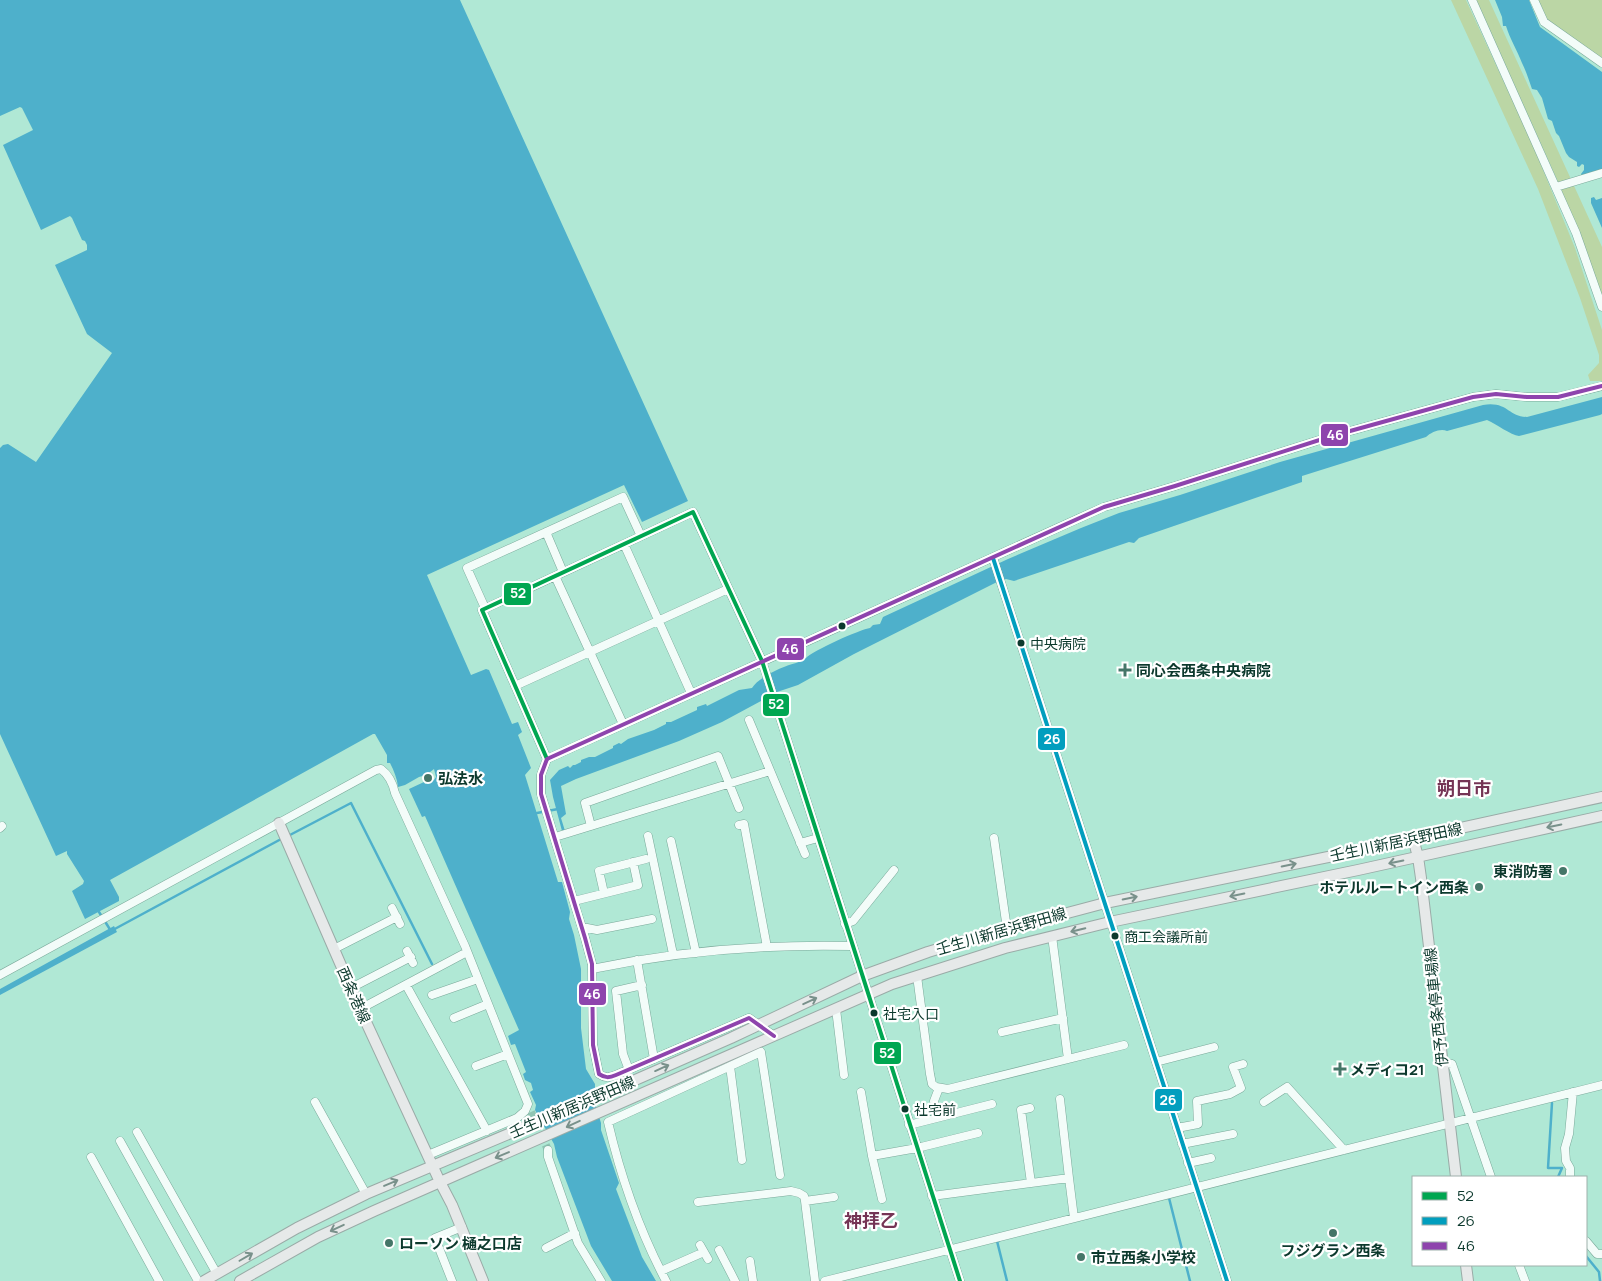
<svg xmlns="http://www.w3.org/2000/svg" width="1602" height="1281" viewBox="0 0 1602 1281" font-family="Manrope,'Noto Sans JP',sans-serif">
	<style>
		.green { fill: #bbd6a5 }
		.water { fill: #4eb0cb }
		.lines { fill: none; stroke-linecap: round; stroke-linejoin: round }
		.stream { stroke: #4eb0cb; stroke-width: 2.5 }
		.minor-tunnel { stroke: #8fc5b3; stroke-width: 8; stroke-dasharray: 8 4; stroke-linecap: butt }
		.minor-casing { stroke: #7aa99a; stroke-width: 9 }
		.major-casing { stroke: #9aaba7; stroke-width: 12 }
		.minor { stroke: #f3fcf9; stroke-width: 8 }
		.major { stroke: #e6e9e9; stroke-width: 10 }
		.bus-1-casing { stroke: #fff; stroke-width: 8 }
		.bus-2-casing { stroke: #fff; stroke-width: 8 }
		.bus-3-casing { stroke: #fff; stroke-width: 8 }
		.bus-1 { stroke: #00a651; stroke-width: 4 }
		.bus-2 { stroke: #019ebe; stroke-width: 4 }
		.bus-3 { stroke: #8e44ad; stroke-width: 4 }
		.oneway { stroke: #79918b }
		.bus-dot { fill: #0c392d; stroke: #fff; stroke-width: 2 }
		.poi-dot { fill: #457668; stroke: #fff; stroke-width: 2 }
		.labels { text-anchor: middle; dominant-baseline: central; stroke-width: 4.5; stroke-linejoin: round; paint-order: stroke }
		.bus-label { font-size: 14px; fill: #0c392d; stroke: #fff; text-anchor: start }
		.poi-label { font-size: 15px; font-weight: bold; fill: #0c392d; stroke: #fff; text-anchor: start }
		.street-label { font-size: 15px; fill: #0c392d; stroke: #fff }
		.quarter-label { font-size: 18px; font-weight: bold; fill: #753455; stroke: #fff }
		.line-badge { stroke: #fff; stroke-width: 2 }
		.badge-label { font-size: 14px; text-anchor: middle; font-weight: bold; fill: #fff }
	</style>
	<rect width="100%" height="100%" fill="#b0e8d5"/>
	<path class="green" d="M1451,0H1466L1532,143L1575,248L1602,330V381H1590L1588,375L1599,363V355L1580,298L1538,189Z
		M1476,0H1489L1602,247V300L1559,184Z
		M1537,0H1602V60L1546,20Z"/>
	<path class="water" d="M0,0H460L688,501L642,522L624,485L427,575L471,675L486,669L489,670L512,724L518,722L522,732L518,735L531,768L525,775L558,882H562L570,912L569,919L574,935L581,969V1028L586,1069L595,1084V1104L601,1123V1130L619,1183L616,1189L642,1257L656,1281H612L591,1246L557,1157L554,1144L535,1110L536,1105L530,1092L533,1090L531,1083L525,1080L523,1074L526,1072L515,1044L511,1045L508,1036L519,1030L425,816L422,817L409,789L424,782L425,784L434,780L436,777L434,769L426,775L419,777L405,785L398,787C397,778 394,771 390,763H387V755L375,734H373L110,880L119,897V901L85,919L72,891L83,884L84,881L67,854V851L56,856L0,734V448L3,445L8,444L36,462L112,353L87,334L55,265L87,250V245L85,241L82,240L72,218L70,216L41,230L3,145L33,130L22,108L20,107L0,116Z
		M1495,0H1529L1540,27L1602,72V171L1582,177L1581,174L1584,170V165L1582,164L1579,167L1577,166V162L1569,157L1566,153L1559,136L1556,133L1552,121L1548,119L1542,98L1537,90L1532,89C1529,80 1526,71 1522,63C1517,50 1510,39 1506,26H1503L1502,17Z
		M1594,197L1596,200L1602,198V228L1591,203V198Z
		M1602,397V414L1600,415L1519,436C1511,435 1496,424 1487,420L1447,431C1441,428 1431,432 1426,437L1302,476V482L1139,538L1134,543L1129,542L1014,581L1006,579L995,583L854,654L798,685L765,696L761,701L722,722L679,741L576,779L561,786L566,814L561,818L565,831H562L553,797L550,780L559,770L568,766L570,768L573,765H575L581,762V760L589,757H595L613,748V746L619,743L621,744L628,739L654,730L666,724V722H671L697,710V707L706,704L707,706L739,690L752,688C759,677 783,666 796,663C800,662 802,659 806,658C812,651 861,629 870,628L873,625L880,624L883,617L1008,559L1081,528L1119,513L1180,495L1280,462L1483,405C1508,401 1508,417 1527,417Z
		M114,926L117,932L0,995V989Z"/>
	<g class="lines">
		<path class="stream" d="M537,813L558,809
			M288,836L351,803L432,964
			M99,912L111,931L283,838
			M1552,1103L1548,1168H1562L1558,1177
			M1167,1198H1169L1190,1281
			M999,1241H997L1007,1281
			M1586,1256L1599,1272L1600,1281"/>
		<path class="minor-tunnel" d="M531,1112L548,1150"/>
		<g class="minor-casing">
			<path id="minor" d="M1472,0L1576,233L1602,307
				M1534,0L1544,22L1602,63
				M1556,187L1602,173
				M546,532L563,572
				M624,544L691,693
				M993,558L1227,1281
				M555,576L623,724
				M485,608L467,568L623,497L641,536
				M515,686L728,589
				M749,720L805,854
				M547,759L482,610L693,512L762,661L960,1281
				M739,825L744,824L767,947
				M591,826L585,803L718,756L739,808
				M0,828L2,826
				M648,836L673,954
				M555,837L770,771
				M994,838L1007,929
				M671,841L696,953
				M800,843L818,838
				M604,893L599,871L646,859
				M574,901L638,885L633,862
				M392,908L400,924
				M845,924L853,921L894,870
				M582,927L597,930L652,919
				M1052,936L1068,1059
				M334,949L397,917
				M407,951L413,963
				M637,960L654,1059
				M592,969C678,951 765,944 852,946
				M0,975L376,770L381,769C389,775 393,784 395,793L465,946L528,1104L525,1111L517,1118L428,1155
				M917,976L930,1074L932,1084L936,1087L948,1089L1124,1045
				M406,985L487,1131
				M351,988L411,957
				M432,995L478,979
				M360,1009L467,952
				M836,1009L844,1075
				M454,1018L488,1004
				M1002,1032L1063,1018
				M774,1036L749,1018L616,1075C609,1078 605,1078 599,1074L593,1045L592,964L585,938L541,794V775L547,759L1104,507L1175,486L1332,436L1473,397L1496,394L1527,397H1558L1602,386
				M1156,1062L1214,1047
				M1442,1062L1452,1064L1491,1177
				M476,1066L508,1054
				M730,1066L742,1160
				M629,1070L623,1054L616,991L642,985
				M861,1092L872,1156L882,1199
				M1060,1099L1069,1178
				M315,1102L366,1194
				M1264,1102L1287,1087L1344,1150
				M1030,1108L1021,1110L1031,1183
				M936,1118L934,1101L939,1088
				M909,1125L992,1104
				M1177,1128L1198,1124L1197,1101L1230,1094L1241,1088L1233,1067L1243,1064
				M137,1132L217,1274
				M120,1141L198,1281
				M1182,1144L1233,1134
				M548,1150V1157L578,1243L601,1281
				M872,1156L917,1148L978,1133
				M91,1157L159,1281
				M1188,1163L1211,1158
				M1570,1177V1168L1566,1161L1565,1148L1569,1134L1573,1092
				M932,1196L1069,1178L1074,1218
				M805,1201L834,1197
				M698,1202L791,1191L799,1193L804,1196L805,1201L815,1281
				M1586,1241L1597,1254H1602
				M700,1245L708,1259
				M546,1248L575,1233
				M719,1250L735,1281
				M750,1261L753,1281
				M1519,1265L1525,1281
				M661,1271L704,1252
				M452,1281L435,1238L462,1227
				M666,1281C639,1230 621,1178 608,1122L761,1052L780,1175
				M825,1281L1602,1085"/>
		</g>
		<g class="major-casing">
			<path id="major" d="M279,823L360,1009L440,1182L452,1205L483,1281
				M1413,838L1418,857L1421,878L1456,1177
				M1466,1265L1468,1281
				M204,1281L297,1228L366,1194L601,1095L731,1038L862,976L928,952L977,937L1105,903L1333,856L1602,797
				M240,1281L318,1237L374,1211L892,984L1005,948L1110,922L1358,870L1602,816"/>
		</g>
		<use href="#minor" class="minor"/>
		<use href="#major" class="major"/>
		<g class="bus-1-casing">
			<path id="bus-1" d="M547,759L482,610L693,512L762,661L960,1281"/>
		</g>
		<g class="bus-2-casing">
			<path id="bus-2" d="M993,558L1227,1281"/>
		</g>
		<g class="bus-3-casing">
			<path id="bus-3" d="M774,1036L749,1018L616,1075C609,1078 605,1078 599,1074L593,1045L592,964L585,938L541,794V775L547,759L1104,507L1175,486L1332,436L1473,397L1496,394L1527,397H1558L1602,386"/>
		</g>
		<use href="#bus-1" class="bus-1"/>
		<use href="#bus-2" class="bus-2"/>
		<use href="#bus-3" class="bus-3"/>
	</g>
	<defs><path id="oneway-shaft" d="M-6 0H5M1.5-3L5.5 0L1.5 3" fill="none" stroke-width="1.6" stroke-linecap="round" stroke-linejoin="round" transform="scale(1.25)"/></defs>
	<g class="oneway">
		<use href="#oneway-shaft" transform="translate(1554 826) rotate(168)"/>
		<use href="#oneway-shaft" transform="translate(1396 862) rotate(168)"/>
		<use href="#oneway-shaft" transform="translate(1289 865) rotate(-12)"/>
		<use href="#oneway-shaft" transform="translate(1237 895) rotate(168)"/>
		<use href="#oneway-shaft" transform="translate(1130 898) rotate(-12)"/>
		<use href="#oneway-shaft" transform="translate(1078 930) rotate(167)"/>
		<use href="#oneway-shaft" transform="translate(810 1001) rotate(-25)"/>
		<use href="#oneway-shaft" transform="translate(662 1068) rotate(-24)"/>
		<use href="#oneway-shaft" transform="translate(573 1124) rotate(155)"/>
		<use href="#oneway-shaft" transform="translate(502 1155) rotate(157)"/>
		<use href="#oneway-shaft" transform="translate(391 1183) rotate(-23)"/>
		<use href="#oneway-shaft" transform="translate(337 1228) rotate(155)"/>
		<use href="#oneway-shaft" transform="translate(246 1257) rotate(-30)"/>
	</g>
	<g class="bus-dot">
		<circle cx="842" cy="626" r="4.5"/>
		<circle cx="1021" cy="643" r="4.5"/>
		<circle cx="1115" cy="936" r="4.5"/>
		<circle cx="874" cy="1013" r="4.5"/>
		<circle cx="905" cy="1109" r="4.5"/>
	</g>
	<g class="poi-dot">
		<path d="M1122.5 662.5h5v5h5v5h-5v5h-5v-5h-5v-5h5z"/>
		<circle cx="428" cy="778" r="5"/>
		<circle cx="1563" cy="871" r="5"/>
		<circle cx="1479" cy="887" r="5"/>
		<path d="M1337.5 1061.5h5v5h5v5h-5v5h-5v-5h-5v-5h5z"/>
		<circle cx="1333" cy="1233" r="5"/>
		<circle cx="389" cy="1243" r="5"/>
		<circle cx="1081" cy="1257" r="5"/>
	</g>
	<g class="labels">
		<g class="bus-label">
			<text x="1030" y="643">中央病院</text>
			<text x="1124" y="936">商工会議所前</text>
			<text x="883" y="1013">社宅入口</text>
			<text x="914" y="1109">社宅前</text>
		</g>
		<g class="poi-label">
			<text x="1136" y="670">同心会西条中央病院</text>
			<text x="438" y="778">弘法水</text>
			<text x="1553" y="871" text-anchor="end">東消防署</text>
			<text x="1469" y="887" text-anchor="end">ホテルルートイン西条</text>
			<text x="1350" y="1069">メディコ21</text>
			<text x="399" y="1243">ローソン 樋之口店</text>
			<text x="1333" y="1250" text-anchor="middle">フジグラン西条</text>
			<text x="1091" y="1257">市立西条小学校</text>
		</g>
		<g class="street-label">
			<text transform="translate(1396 842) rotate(-12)">壬生川新居浜野田線</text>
			<text transform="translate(1001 931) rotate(-16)">壬生川新居浜野田線</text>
			<text transform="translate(354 995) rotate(66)">西条港線</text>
			<text transform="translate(1436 1007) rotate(-96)">伊予西条停車場線</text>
			<text transform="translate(572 1107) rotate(-23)">壬生川新居浜野田線</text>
		</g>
		<g class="quarter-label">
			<text x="1464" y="788">朔日市</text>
			<text x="871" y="1220">神拝乙</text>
		</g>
	</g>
	<g class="line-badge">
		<rect x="1320" y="423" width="29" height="24" rx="5" fill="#8e44ad"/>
		<rect x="503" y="582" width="29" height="24" rx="5" fill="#00a651"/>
		<rect x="776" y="637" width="29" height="24" rx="5" fill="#8e44ad"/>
		<rect x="762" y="693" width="28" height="24" rx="5" fill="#00a651"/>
		<rect x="1037" y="727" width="29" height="24" rx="5" fill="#019ebe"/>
		<rect x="578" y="982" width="29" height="24" rx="5" fill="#8e44ad"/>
		<rect x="873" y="1041" width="29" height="24" rx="5" fill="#00a651"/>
		<rect x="1154" y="1088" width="29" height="24" rx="5" fill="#019ebe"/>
	</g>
	<g class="badge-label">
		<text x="1335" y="440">46</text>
		<text x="518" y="598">52</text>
		<text x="790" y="654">46</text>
		<text x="776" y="709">52</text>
		<text x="1052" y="744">26</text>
		<text x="592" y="999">46</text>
		<text x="887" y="1058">52</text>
		<text x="1168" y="1105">26</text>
	</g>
	<rect x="1412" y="1176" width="175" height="90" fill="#ffffff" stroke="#9eb0ab"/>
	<rect x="1422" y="1192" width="25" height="8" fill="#00a651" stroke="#9eb0ab"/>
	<text x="1457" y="1201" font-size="15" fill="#0c392d">52</text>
	<rect x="1422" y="1217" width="25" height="8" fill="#019ebe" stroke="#9eb0ab"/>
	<text x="1457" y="1226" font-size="15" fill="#0c392d">26</text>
	<rect x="1422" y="1242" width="25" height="8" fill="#8e44ad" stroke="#9eb0ab"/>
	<text x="1457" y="1251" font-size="15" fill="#0c392d">46</text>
</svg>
